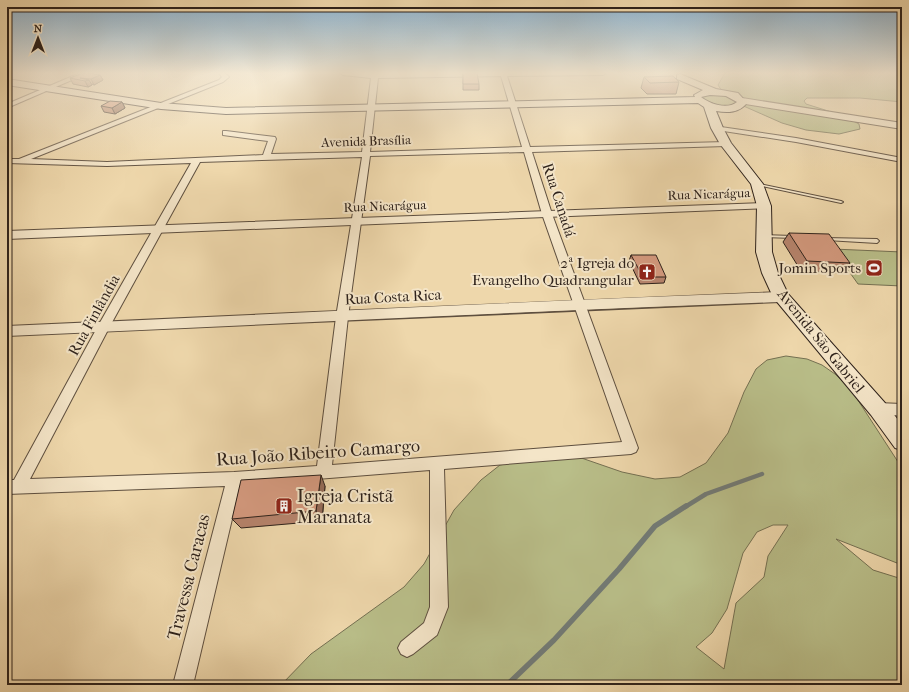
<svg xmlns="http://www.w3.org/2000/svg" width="909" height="692" viewBox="0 0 909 692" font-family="'IM FELL French Canon',serif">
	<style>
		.green { fill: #b9be89; stroke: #747052; fill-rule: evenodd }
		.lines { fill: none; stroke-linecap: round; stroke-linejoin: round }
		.stream-far1 { stroke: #727b77; stroke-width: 4.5 }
		.stream { stroke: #727b77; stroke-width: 5.5 }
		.service-casing { stroke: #5e4f3f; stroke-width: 2 }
		.minor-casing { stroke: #5e4f3f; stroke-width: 2 }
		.tertiary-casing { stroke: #5e4f3f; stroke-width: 2 }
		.secondary-casing { stroke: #2e221b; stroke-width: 2 }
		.service { fill: #f4e5c8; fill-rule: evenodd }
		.minor { fill: #f4e5c8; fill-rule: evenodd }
		.tertiary { fill: #f4e5c8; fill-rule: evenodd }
		.secondary { fill: #f4e5c8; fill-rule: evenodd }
		.wall { fill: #b7846d; stroke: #2e221b }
		.shaded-wall { fill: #956c59; stroke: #2e221b }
		.building { fill: #d59a7f; stroke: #2e221b }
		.labels { text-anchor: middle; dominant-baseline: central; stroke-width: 4; stroke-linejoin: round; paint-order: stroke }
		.far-street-label { font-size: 13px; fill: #2e221b; stroke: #f4e5c8 }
		.street-label { font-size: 15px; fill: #2e221b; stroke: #f4e5c8 }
		.poi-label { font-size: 15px; fill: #2e221b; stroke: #f4e5c8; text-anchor: end }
		.near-street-label { font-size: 18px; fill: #2e221b; stroke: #f4e5c8 }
		.near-poi-label { font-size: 18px; fill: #2e221b; stroke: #f4e5c8; text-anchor: start }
	</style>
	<rect width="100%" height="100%" fill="#eed7ab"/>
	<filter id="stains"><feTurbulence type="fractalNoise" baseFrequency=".005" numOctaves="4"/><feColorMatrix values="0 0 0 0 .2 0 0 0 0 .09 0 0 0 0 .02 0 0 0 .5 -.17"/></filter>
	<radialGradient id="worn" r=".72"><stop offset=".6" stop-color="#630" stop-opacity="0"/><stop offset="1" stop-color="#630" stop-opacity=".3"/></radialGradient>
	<path class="green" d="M725,73H902V102L860,98H807L804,101L806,104L844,116L859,124L860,129L839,134L806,130L782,123L739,104L722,107L702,99L701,97L722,91L718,85Z
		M833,249L902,252V286L858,284Z
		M786,356L807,359L822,365L835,374L852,391L902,468V565L836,539L873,570L902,579V685H281L311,654L404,587L424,564L454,510L481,480L500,465L567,453L622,472L655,479L680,477L706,463L728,433L744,392L756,369L767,360ZM773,525H788L768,556L764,577L736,603L724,669L696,647L712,633L727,609L743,553L757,532Z"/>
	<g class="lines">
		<path class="stream-far1" d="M685,507L706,494L762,474"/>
		<path class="stream" d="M507,685L554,640L619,569L655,526L686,506"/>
		<g class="service-casing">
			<path id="service" d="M755,183L841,201L843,202L841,203L757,185L755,184Z
				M762,235L793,236L795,237L793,238L764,237L762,236Z
				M824,238L877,239L879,241L877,243L826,240H824Z"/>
		</g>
		<g class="minor-casing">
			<path id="minor" d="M80,73H88L7,108V104Z
				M219,73H225L229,77L223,82L31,159L107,162L263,155L268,141L223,135V131H226L275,137L276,139L271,154L362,152L371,78L343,75L340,73H606L603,75L507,76L530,147L726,142L730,144L726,146L532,152L552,214L638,448L636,452L631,454L444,469L448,607L437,635L413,654L407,657L401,654L398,648L401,642L424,623L430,607V470L240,485L193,685H173L225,486L7,494V480H14L98,326L191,163L107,166L7,163V159H19L219,80L222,77ZM501,76L522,147L370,152L378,78ZM524,152L542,214L622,442L332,465L348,317L370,156ZM362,157L336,317L317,466L234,472L30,479L110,326L200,162Z
				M714,126L796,138L902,158V162L796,142L717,130L713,128Z
				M878,403L902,404V416L873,413L871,409L873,405Z"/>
		</g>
		<g class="tertiary-casing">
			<path id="tertiary" d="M742,98L902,123V129L739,103L738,101Z
				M764,203L768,204L770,206L768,208L7,239V231Z
				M781,292L786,294L788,297L786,300L781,302C523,311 265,325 7,336V326C265,315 523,301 781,292Z"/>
		</g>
		<g class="secondary-casing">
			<path id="secondary" d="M680,74L716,89L738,93L747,103C739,113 728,113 716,111L723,128L731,143L763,184L771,206L772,252L778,273L788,294L885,403L902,425V450L895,448L871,415L773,297L762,273L756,252L757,206L751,184L720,144L711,128L704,107L698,103L226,114L161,109L7,85V79L161,103L226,108L695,97L694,95L703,90L677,79V75ZM710,95L726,96L737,102C727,110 710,104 701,97Z"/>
		</g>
		<use href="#service" class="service"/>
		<use href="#minor" class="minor"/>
		<use href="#tertiary" class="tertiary"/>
		<use href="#secondary" class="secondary"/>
	</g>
	<path class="wall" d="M463,73L479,84V90H463Z
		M100,75L103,80L94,85L92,84V85L88,87L73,84L70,78Z
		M644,77L679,82L676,94H647L641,88Z
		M122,102L125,108L115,114L104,112L101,106Z
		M789,233L850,263L842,273L801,271L783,242Z
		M631,255L666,277L664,283L640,284L629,261Z
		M325,486L322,521L241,528L232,519Z"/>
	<path class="shaded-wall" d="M100,75L103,80L94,85L91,79Z
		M89,80L92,85L88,87L85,81Z
		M122,102L125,108L115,114L112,108Z
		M321,475L325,486L322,521L316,511Z"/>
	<path class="building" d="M83,73H88L100,75L91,79L80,78L89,80L85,81L70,78Z
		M463,73H477L479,84H463Z
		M673,76L679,82L650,83L644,77Z
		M110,101L122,102L112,108L101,106Z
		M789,233L829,234L850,263L807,261Z
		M631,255H656L666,277H643Z
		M321,475L316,511L232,519L241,480Z"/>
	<linearGradient id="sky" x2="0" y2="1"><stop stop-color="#8bb5d4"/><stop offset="0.43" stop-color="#f7edd9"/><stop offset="1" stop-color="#f7edd9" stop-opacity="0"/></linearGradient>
	<rect width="909" height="170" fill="url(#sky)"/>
	<defs>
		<g id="stadium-square" transform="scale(0.9)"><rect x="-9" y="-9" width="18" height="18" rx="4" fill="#8f2418" stroke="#f4e5c8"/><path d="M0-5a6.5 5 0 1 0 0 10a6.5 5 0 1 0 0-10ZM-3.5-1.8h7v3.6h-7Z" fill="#fff"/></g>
		<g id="church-square" transform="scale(0.9)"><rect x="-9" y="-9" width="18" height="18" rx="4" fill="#8f2418" stroke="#f4e5c8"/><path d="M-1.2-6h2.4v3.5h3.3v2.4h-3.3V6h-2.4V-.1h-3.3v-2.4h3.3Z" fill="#fff"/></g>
		<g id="building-square" transform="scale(0.9)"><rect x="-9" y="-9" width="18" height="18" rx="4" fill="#8f2418" stroke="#f4e5c8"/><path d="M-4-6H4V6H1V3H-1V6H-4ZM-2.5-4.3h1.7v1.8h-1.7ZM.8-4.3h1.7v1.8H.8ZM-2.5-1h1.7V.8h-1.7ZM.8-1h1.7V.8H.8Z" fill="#fff"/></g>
	</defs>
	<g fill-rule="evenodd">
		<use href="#stadium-square" x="874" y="268"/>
		<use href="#church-square" x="647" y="272"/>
		<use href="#building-square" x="284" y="506"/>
	</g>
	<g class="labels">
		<g class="far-street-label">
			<text transform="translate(366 141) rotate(-2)">Avenida Brasília</text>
			<text transform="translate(709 194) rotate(-2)">Rua Nicarágua</text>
			<text transform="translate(385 206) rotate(-2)">Rua Nicarágua</text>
		</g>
		<g class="street-label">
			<text transform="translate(559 200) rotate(72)">Rua Canadá</text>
			<text transform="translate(393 297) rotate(-3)">Rua Costa Rica</text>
			<text transform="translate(94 315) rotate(-61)">Rua Finlândia</text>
			<text transform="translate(821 341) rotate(51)">Avenida São Gabriel</text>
		</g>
		<g class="poi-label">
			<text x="634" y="263">2ª Igreja do<tspan x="634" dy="17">Evangelho Quadrangular</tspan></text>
			<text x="861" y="268">Jomin Sports</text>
		</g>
		<g class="near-street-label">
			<text transform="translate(318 453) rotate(-4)">Rua João Ribeiro Camargo</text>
			<text transform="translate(189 577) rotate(-76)">Travessa Caracas</text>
		</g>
		<g class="near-poi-label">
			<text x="297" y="496">Igreja Cristã<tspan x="297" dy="21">Maranata</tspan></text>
		</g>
	</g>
	<rect width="909" height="692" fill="none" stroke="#eed7ab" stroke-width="24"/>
	<rect x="8" y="8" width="893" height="676" fill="none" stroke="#2e221b" stroke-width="2"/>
	<rect x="12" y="12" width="885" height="668" fill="none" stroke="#2e221b"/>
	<g transform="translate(38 38)" stroke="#f4e5c8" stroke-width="3" paint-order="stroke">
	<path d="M0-3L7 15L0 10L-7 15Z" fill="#2e221b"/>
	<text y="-6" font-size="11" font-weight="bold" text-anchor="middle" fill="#2e221b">N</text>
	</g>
	<rect width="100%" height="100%" filter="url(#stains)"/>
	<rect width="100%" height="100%" fill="url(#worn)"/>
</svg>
